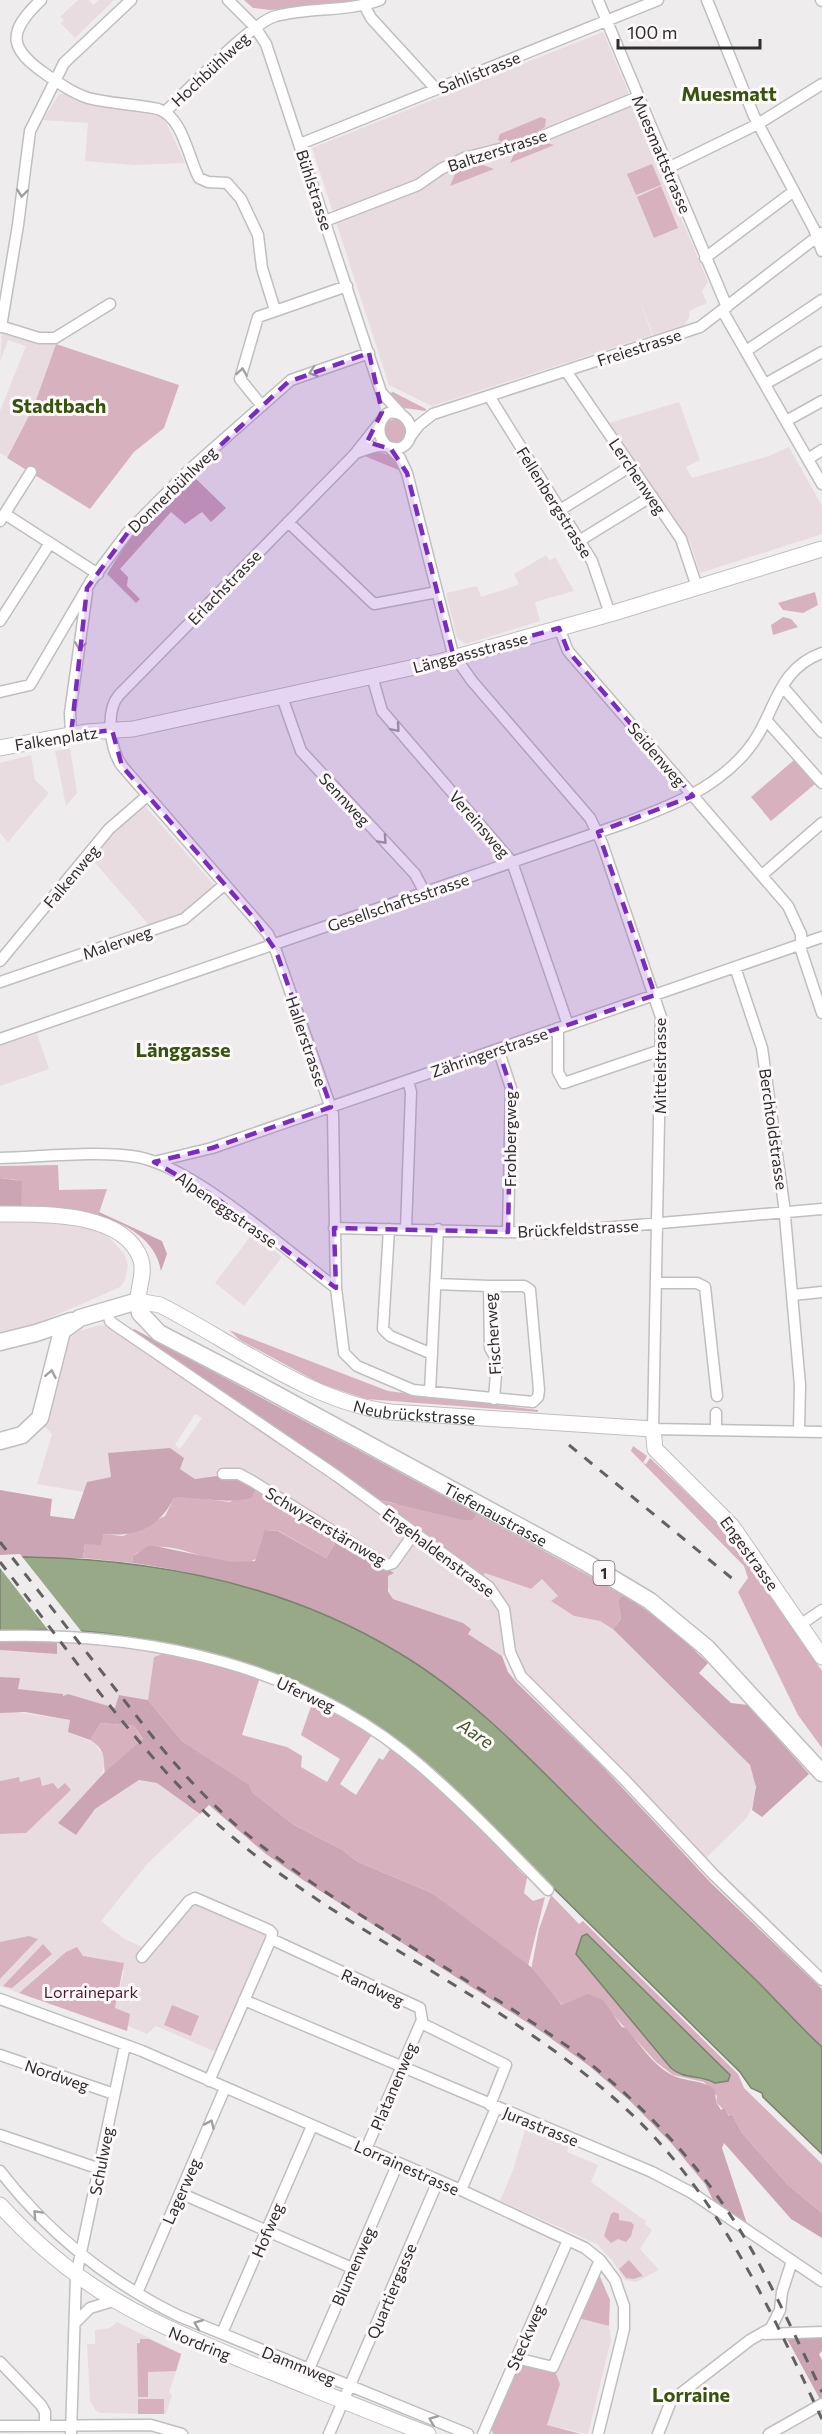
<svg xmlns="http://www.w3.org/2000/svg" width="822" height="2434" viewBox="0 0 822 2434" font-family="Commissioner,sans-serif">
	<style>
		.built { fill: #e8dce0; fill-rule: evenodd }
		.green { fill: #d8b1bf }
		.forest { fill: #cca5b4 }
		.water { fill: #98a988; stroke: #78846d; stroke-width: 1.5 }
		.pier { fill: #efeced }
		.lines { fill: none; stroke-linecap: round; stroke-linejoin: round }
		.street-casing { stroke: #c1bebf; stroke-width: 13 }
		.secondary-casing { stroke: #c1bebf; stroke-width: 17 }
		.primary-casing { stroke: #c1bebf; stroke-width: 19 }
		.street { stroke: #fff; stroke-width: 10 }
		.secondary { stroke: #fff; stroke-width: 15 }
		.primary { stroke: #fff; stroke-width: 16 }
		.rail { stroke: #636162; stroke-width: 3; stroke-dasharray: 10 10; stroke-linecap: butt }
		.oneway { stroke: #a1a0a1 }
		.marked { fill: #7b2cbf; fill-opacity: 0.2; stroke: #7b2cbf; stroke-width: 4.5; stroke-dasharray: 12 8; stroke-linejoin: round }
		.labels { text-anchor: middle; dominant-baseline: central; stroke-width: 6; stroke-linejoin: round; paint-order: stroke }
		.shield { fill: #fdf9fa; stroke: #6d6a6b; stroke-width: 1.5 }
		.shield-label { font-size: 15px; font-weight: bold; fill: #2f2d2e }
		.street-label { font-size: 16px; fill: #2f2d2e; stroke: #fdf9fa }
		.park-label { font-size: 16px; fill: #4b1a31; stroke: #fdf9fa }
		.water-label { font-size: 18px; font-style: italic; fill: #405826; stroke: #fdf9fa }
		.quarter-label { font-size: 20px; font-weight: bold; fill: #37540f; stroke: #fdf9fa }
	</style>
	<rect width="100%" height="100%" fill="#efeced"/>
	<path class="built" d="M78,0H89L93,5L99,0H114L75,38L61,23L64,20L60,17Z
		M603,32L708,282L702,291L707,303L689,311V318L684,325L653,335L637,293L652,335L432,406L389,385L312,148Z
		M59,94H66L90,105L159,116L166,122L185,163L134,165L85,161L88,123L43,120Z
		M2,330L56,344L34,406L7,457L0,453V411L26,346L8,340L0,362Z
		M679,402L700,460L686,467L692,478L769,456L789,447L822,506V534L700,573L690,542L609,423Z
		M546,555L550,561L555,557L574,591L535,602L540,621L466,644L457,638L446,593L477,586L481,597L512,587L519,584L514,574Z
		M70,748L77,793L66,806L55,751Z
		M31,755L35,780L49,793L8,842L0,833V763Z
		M143,804L215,886L183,913L149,925L91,858L113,831Z
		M37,1034L49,1069L0,1086V1046Z
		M0,1219L52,1220L102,1230L125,1255L128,1266L125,1280L120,1287L84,1303L25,1328L0,1332Z
		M253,1233L282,1257L244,1306L215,1283Z
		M100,1325L109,1326L485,1573L530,1589L542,1579L558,1596L552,1601L574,1616L600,1621L610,1626L750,1765L755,1781L756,1796L747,1818L703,1861L522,1676L511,1653L502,1656L468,1634L463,1623L393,1599L387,1584L388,1576L394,1573L223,1474L195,1479L180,1469L111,1477L88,1482L84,1492L37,1484L52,1434L43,1425L68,1339L79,1331ZM195,1414L202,1418L180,1449L175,1445Z
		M58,1632L133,1637L164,1643L162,1654L154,1657L148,1700L119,1695L116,1709L68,1694L62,1696V1694L18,1689L19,1678L0,1677V1650L56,1654Z
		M8,1711L71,1720L69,1732L94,1743L106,1759L100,1779L59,1822L76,1835L95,1809L139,1780L157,1783L200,1814L149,1862L101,1921L123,1938L148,1950L152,1946L159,1949L161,1944L156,1941L193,1901L268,1933L218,2053L156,2026L147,2034L128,2026L115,2008L124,1970L56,1960L19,1993L0,1986V1834L26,1833L71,1790L20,1782L18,1777L0,1781V1713Z
		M527,2124L570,2142L567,2152L598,2165L591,2182L646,2221L645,2224L652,2230L640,2249L659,2270L636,2282L625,2280L612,2260L597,2244L500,2201L513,2170Z
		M578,2318L609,2326L611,2340L588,2434L546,2425L560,2384L555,2371Z
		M117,2322L182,2354L169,2392L172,2395L166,2414L101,2413L96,2411L90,2400L87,2344H95V2330L110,2328ZM149,2339L181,2354L148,2372V2396L137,2343Z"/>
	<path class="green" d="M244,0H361L270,10L253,8Z
		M541,117L546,119L545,127C535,133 510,148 498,140L500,134Z
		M547,143L554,145L510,163L516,150Z
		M472,161L494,169L450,186L458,167Z
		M652,164L661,185L636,195L627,174Z
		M661,186L678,228L654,238L637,197Z
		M56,344L179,385L164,428L134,452L90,509L7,458L34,406Z
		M393,392L426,409V411L404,408L387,394Z
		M383 431a12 12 0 1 1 24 0a12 12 0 1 1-24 0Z
		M375,451L390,455L401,471L362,455Z
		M815,592L818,605L803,613L783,610L778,603Z
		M783,617L791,619L798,627L773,635L771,625Z
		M794,760L815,784L771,821L751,797Z
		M58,1165L59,1190L107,1189L98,1216L21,1214L17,1180L0,1178V1166Z
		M229,1330L388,1391L538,1410V1412L366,1399L321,1384L240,1340Z
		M633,1446L647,1456L643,1463L646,1464L650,1458L727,1531L822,1671V1748L798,1715L738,1592L748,1578L744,1566L631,1451Z
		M258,1485L339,1537L326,1558L279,1531L266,1530L256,1559C219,1578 169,1527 133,1556L132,1563L83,1558L85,1544L103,1534L123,1536L165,1516L174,1498L190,1497L230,1502Z
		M377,1498C393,1506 403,1503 418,1507C436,1513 454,1517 473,1520L477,1514L624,1595L618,1600L621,1619L613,1629L600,1621L574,1616L551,1601L558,1596L542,1579L531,1589L485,1573L483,1576Z
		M163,1650L260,1677L242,1735L287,1747L302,1756L301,1767L327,1782L340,1759L301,1735L314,1698L373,1733L340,1784L356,1795L379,1758L383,1760L392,1746L419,1767L520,1865L517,1868L525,1876L528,1873L524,1893L533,1901L545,1897L528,1966L432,1893L358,1862L341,1849L294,1825L252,1792L248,1785L182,1741L148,1700L154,1657L162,1654Z
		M101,1723L134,1726L143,1740L105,1774C103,1760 107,1750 90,1740Z
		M19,1777L20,1782L40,1777L42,1786L53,1783L58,1789L65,1783L71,1790L26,1833L0,1834V1781Z
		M551,1895L579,1924L583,1921L738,2074L744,2088L822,2164V2213L788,2185L742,2133L732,2114L730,2116L716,2102L717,2096L704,2082L673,2075L656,2062L605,2006L576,2020L531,1970L539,1929Z
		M29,1936L38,1939L0,1979V1942Z
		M43,1944L52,1954L12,1988L3,1986Z
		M77,1947L83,1956L124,1963L115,2008L130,2014L127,2031L19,1993L66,1952Z
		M172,2005L199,2016L191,2036L164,2025Z
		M614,2212L619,2214V2220L631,2222L634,2225L631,2236L626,2242L618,2239L611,2243L604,2236L611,2214Z
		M629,2260L643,2276L633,2279L626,2278L619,2269Z
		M598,2272L610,2300L609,2326L578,2318Z
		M140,2339H149L181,2354L176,2371L148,2372V2397H138L137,2343H140Z
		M522,2364L555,2371L560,2384L547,2425L581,2434H493L491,2427L517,2367Z
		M138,2399H164V2414H138Z"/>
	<path class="forest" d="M192,475L226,508L211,522L202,512L185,524L171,512L120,569L128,577L127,586L140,599L136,603L107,574L131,536Z
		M0,1178L22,1181L21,1214H0Z
		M99,1212L162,1241L167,1254L161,1271C156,1240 126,1223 98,1216Z
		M134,1329L477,1514L473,1520H463L376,1499L131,1331Z
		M170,1448L184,1458L180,1469L195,1479L230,1474L258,1485L251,1498C225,1505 200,1496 174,1498C158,1529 136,1537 103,1534L101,1545L85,1544L83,1558H0V1490L52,1499L50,1516L74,1519L87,1482L111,1477L108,1453Z
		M265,1530L278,1531L326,1558L339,1537L388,1566L389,1570L394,1573L388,1576V1591L393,1599L463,1623L471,1629L468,1634L502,1656L508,1672L517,1683L602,1766L712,1884L822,1989V2047L475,1707C374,1627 259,1580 132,1563L133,1556L148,1546H155L232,1562L255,1561Z
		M624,1595L668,1625L708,1663L699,1673L731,1703L748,1705L809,1774L762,1817L752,1810L756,1787L750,1765L613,1629L621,1619L618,1600Z
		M0,1639H57V1654L0,1650Z
		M0,1677L20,1678L18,1689L63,1694V1696L68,1694L115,1708L119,1695L148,1700L182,1741L249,1785L252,1792L294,1825L341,1849L358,1862L432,1893L531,1967L562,2005L588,1994L603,2000L622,2027L626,2028C640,2044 654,2067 674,2076C688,2082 704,2080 715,2090L716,2102L721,2110L724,2108L729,2116L732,2114L742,2133L788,2185L822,2213V2238L791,2219L724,2143L722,2148L749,2230L717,2208L705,2184L672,2144L630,2101L588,2065L539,2030L303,1880L266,1854L209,1805L200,1814L157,1783L139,1780L95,1809L76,1835L58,1823L104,1773L143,1739L134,1726L101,1723L90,1740L68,1732L70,1720L25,1712L0,1713Z
		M822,2333V2351L819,2354L822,2360V2403L785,2335Z"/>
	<path class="water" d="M26,1557C156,1559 286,1584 399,1653C473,1697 532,1761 593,1822C647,1876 702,1928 757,1981C779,2003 799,2026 822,2047V2154L763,2097L762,2093L751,2088L740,2072L535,1870L346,1708C248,1654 112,1622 0,1631V1558Z
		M587,1934L730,2075L728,2081L715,2083C700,2074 684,2080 671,2068L576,1954L582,1936Z"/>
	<path class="pier" d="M20,1554L85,1636L52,1635L0,1568V1555Z"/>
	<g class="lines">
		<g class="street-casing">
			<path id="street" d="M41,0C6,33 9,49 47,75C60,84 73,93 88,98C111,104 135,104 158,109C183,117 188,157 199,178L208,182L227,183L241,199L258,235L262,268L275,310
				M228,0L255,27L266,44L381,392L401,414
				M598,0L727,307
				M707,0L754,116L814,229L822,251
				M821,0L822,1
				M364,5L371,18L436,89
				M165,112C186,92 253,21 276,16C310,7 347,12 380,0
				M300,144L658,0
				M668,168L758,124L822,84
				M325,221L418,185L441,169L464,158L528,142L638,97
				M705,258L794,191
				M722,310L822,484
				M0,326L39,338H55L110,304
				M1,327L18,225L30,131L64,63L131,0
				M746,351L822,300
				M566,371L681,539L697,587
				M765,384L822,352
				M489,396L592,561L610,614
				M262,406L240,379L258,317L347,286
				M381,421L354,455L119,695C105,711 110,749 122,766L268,934L276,951L333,1114L336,1288L344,1353L357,1366L413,1390L533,1402L538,1397L539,1390L530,1290L524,1286H489
				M786,421L822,401
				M410,437L419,425L433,414L700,327L822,233
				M391,449L400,458L407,473L453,654L472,681L590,818L602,843L661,1017L653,1429L822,1432
				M359,452C366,449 374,446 382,446C391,446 399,453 407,443C418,429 405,409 388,413C376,423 377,437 388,447
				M808,459L822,450
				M560,510L631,466
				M5,514L98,574
				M0,521L31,472
				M288,522L374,604L437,592
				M579,541L652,496
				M0,621L50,543
				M559,628L568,651L788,906L801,934V950L822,1013
				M372,676L382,711L512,862L568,1025
				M783,687L822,732
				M0,692L30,685L91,581L128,532L189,470L291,380L369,353
				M282,697L301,751L415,874L425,893
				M767,721L822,783
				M71,735L70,713L87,592
				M762,875L822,823
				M0,961L109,829L147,796
				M735,967L762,1048L784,1205L800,1385L799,1431
				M0,982L184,919L224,885
				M558,1028V1072L564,1083L661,1050
				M0,1039L628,822C673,805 714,789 746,752C776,717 774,670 822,653
				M498,1049L511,1088L508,1232
				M0,1158C40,1157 100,1150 138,1157C195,1168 287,1251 336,1288
				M154,1162L212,1148L822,937
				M334,1228L546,1233L822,1209
				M389,1229L383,1329L390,1336L432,1354
				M406,1229L411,1092L408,1081
				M656,1283H697L705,1287L717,1396
				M435,1284L489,1286L490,1348L497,1361L494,1399
				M793,1295L822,1292
				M107,1310L110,1321L115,1325L337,1476L489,1587L504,1609L510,1652L521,1676L623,1778L714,1875L822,1980
				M430,1392L438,1229
				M716,1430V1413
				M223,1474H239L252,1481L387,1565L393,1563L415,1532
				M800,1625L822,1610
				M0,1636C149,1632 306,1666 421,1766C466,1805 507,1848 548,1890
				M142,1957L189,1901L195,1898L269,1930L272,1933L271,1939L420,2008L422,2020L366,2149
				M0,1999L142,2051L461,2190L585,2248L600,2260L615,2280L624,2306V2329L598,2434
				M244,2000L652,2172L692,2193L822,2281
				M421,2023L506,2065L490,2105
				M0,2055L114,2094
				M209,2081L271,1939
				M0,2135L100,2169
				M0,2171C47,2232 109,2282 179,2316L468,2434
				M461,2190L496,2108
				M180,2193L352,2268
				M137,2293L225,2088
				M75,2323L90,2308L113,2301
				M222,2333L312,2126
				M765,2334L822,2332
				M516,2358L553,2367L600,2260
				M0,2362L41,2405L45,2412V2426
				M309,2369L398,2163
				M0,2426L151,2425L182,2434
				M71,2434L76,2276L125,2045
				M329,2434L438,2181
				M483,2434L568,2240
				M658,2434L671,2401L750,2340L771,2328L780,2310L782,2292L792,2261
				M769,2434L822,2404"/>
		</g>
		<g class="secondary-casing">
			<g id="secondary">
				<path d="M0,748L86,732L133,729L442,661L610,614L822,549"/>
				<path id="s1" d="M0,1214C41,1214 125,1211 141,1260C145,1274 138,1287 138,1301L160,1305C231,1341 312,1403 391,1412L653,1429L655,1449L732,1526L822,1657"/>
				<path d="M0,2205C80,2293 148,2321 254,2365C312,2388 369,2412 428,2434"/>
			</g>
		</g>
		<g class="primary-casing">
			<g id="primary">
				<path d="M0,1342L36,1333L71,1321"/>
				<path id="s2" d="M0,1441L22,1435L40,1418L62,1331L80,1318L138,1301L140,1313L159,1333L259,1385L585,1562L650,1601L707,1648L822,1773"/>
			</g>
		</g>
		<use href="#street" class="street"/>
		<use href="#secondary" class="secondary"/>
		<use href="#primary" class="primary"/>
		<path class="rail" d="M569,1445L734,1580
			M0,1542L160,1746C185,1776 212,1805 243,1831C345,1915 466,1974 574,2051C647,2107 711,2175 755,2256C779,2300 800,2346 822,2392
			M0,1562C71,1653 147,1766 235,1839C357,1940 508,2001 625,2108C718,2193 769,2307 822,2419"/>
	</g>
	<defs><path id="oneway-chevron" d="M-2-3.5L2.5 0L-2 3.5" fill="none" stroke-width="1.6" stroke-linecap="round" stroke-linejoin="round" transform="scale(1.5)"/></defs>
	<g class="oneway">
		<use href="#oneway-chevron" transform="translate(22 193) rotate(96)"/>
		<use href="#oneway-chevron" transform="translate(242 372) rotate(-81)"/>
		<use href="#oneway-chevron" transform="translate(313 372) rotate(162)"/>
		<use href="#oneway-chevron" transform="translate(80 646) rotate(98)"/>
		<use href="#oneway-chevron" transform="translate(396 728) rotate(49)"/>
		<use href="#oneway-chevron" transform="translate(383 840) rotate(47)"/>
		<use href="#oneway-chevron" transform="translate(51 1374) rotate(-79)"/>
		<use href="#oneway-chevron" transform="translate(210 2124) rotate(-66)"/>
		<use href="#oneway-chevron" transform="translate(37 2214) rotate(-133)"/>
		<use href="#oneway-chevron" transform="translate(198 2324) rotate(-158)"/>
		<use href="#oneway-chevron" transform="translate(433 2420) rotate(-158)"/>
	</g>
	<path class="marked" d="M369,353L382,412L367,442L391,449L407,473L454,658L559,628L568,651L693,796L598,832L655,995L498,1049L511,1088L508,1232L334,1228L336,1288L212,1195L154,1162L212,1148L331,1107L276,951L253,917L122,766L112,730L71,735L87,588L129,531L288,382Z"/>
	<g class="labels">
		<rect class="shield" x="593.5" y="1561" width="21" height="24" rx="4.5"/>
		<g class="shield-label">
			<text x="604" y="1573">1</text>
		</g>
		<g class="street-label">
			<text transform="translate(210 69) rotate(-43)">Hochbühlweg</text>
			<text transform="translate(479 72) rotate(-22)">Sahlistrasse</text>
			<text transform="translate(497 150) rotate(-18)">Baltzerstrasse</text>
			<text transform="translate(662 154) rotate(67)">Muesmattstrasse</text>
			<text transform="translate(315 190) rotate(72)">Bühlstrasse</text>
			<text transform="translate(639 347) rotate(-18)">Freiestrasse</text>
			<text transform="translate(638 476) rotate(56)">Lerchenweg</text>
			<text transform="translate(172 489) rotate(-44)">Donnerbühlweg</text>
			<text transform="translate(555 502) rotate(58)">Fellenbergstrasse</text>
			<text transform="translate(224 587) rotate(-46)">Erlachstrasse</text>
			<text transform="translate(470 652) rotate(-15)">Länggassstrasse</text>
			<text transform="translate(56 738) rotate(-9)">Falkenplatz</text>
			<text transform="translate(657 754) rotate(49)">Seidenweg</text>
			<text transform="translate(345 799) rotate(47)">Sennweg</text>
			<text transform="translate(480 824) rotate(49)">Vereinsweg</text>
			<text transform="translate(71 876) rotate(-50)">Falkenweg</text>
			<text transform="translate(398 902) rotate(-19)">Gesellschaftsstrasse</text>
			<text transform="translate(117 942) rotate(-19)">Malerweg</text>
			<text transform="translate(307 1041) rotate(71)">Hallerstrasse</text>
			<text transform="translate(489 1052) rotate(-19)">Zähringerstrasse</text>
			<text transform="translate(659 1066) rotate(-90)">Mittelstrasse</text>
			<text transform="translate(774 1129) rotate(82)">Berchtoldstrasse</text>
			<text transform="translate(509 1139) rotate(-90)">Frohbergweg</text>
			<text transform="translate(227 1209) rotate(35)">Alpeneggstrasse</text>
			<text transform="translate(578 1228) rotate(-3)">Brückfeldstrasse</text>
			<text transform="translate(492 1334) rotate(-94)">Fischerweg</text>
			<text stroke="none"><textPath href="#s1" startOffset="501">Neubrückstrasse</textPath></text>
			<text stroke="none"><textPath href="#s2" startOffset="642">Tiefenaustrasse</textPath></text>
			<text transform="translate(326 1526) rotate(31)">Schwyzerstärnweg</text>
			<text transform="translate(439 1552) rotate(37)">Engehaldenstrasse</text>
			<text transform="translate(750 1553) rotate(54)">Engestrasse</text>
			<text transform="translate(306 1694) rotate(25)">Uferweg</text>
			<text transform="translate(373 1987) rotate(25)">Randweg</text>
			<text transform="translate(57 2075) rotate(19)">Nordweg</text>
			<text transform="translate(393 2086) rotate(-67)">Platanenweg</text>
			<text transform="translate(541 2126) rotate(22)">Jurastrasse</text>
			<text transform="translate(101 2161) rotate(-79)">Schulweg</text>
			<text transform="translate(407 2167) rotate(24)">Lorrainestrasse</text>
			<text transform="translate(181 2191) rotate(-66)">Lagerweg</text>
			<text transform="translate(267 2230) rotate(-67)">Hofweg</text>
			<text transform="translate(353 2266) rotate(-66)">Blumenweg</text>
			<text transform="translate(391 2291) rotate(-67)">Quartiergasse</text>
			<text transform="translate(525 2337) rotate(-66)">Steckweg</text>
			<text transform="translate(200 2343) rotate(22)">Nordring</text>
			<text transform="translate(299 2365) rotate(22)">Dammweg</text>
		</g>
		<g class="park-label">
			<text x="91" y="1991">Lorrainepark</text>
		</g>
		<g class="water-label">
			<text transform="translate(476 1733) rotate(34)">Aare</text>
		</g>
		<g class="quarter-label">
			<text x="729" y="93">Muesmatt</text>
			<text x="59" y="405">Stadtbach</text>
			<text x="183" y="1049">Länggasse</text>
			<text x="691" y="2394">Lorraine</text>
		</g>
	</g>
	<path d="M618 39v9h142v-9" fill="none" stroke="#2f2d2e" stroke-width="3"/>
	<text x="627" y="39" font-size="18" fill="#2f2d2e" stroke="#fdf9fa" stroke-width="4.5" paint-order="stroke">100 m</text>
</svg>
